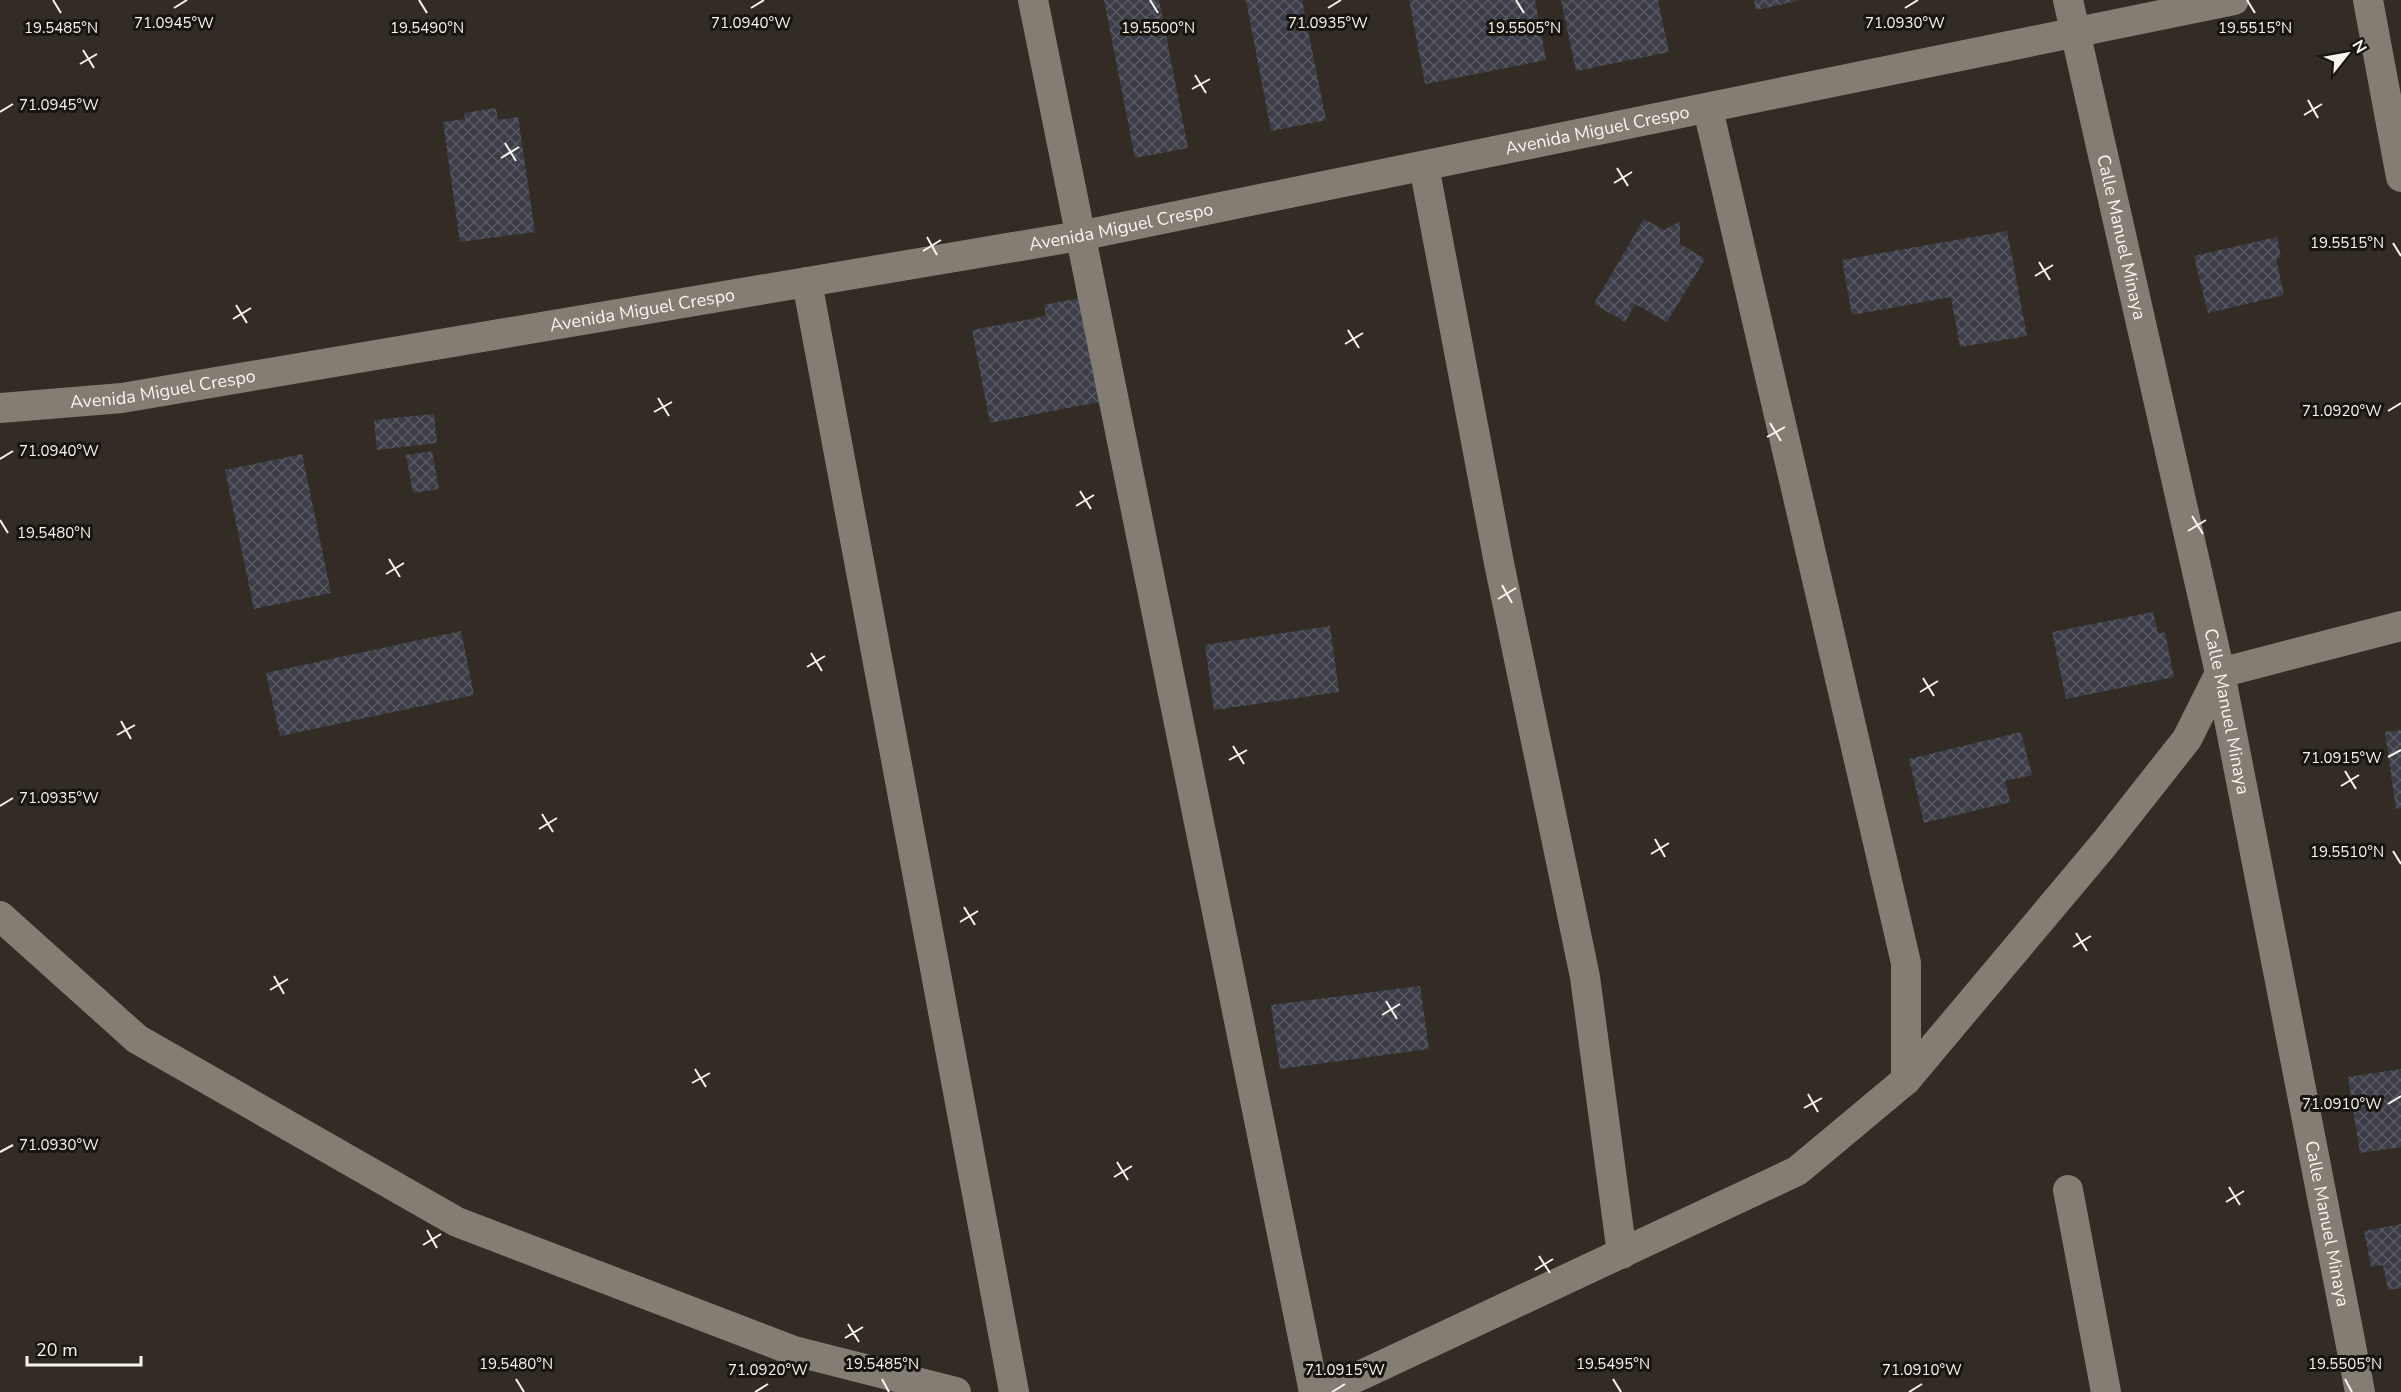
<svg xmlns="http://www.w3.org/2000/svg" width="2401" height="1392" viewBox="0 0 2401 1392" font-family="'Nunito Sans',sans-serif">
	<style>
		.building { fill: url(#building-cross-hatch) }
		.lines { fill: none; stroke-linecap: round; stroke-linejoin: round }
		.minor { stroke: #847d73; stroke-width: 30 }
		.ticks { fill: none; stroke: #f8f4ee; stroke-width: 2 }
		.labels { text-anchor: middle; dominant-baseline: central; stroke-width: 6; stroke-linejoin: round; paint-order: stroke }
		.street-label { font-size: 18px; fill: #f8f4ee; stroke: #181511 }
		.ticks-label { font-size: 15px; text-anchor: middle; fill: #f8f4ee; stroke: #181511; stroke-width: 6; stroke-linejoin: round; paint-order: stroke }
	</style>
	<defs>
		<pattern id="building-cross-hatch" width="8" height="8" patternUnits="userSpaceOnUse" patternTransform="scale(1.5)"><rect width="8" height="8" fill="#3c3d47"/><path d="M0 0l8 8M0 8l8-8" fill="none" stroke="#595a62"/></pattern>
	</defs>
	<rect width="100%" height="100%" fill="#322c24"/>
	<path class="building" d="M1104,0H1159L1188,148L1135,158Z
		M1246,0H1302L1326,120L1271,131Z
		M1409,0H1535L1546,60L1425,84Z
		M1561,0H1658L1669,52L1576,71Z
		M1754,0H1798V1L1756,10Z
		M496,108L498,120L518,117L535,232L460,242L443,122L465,119L464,113Z
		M1644,219L1664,230L1680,221V244L1705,259L1667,322L1635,304L1625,322L1594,304Z
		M2007,231L2027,336L1960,347L1951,297L1852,315L1842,260Z
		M2277,237L2281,257L2276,259L2284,295L2208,313L2194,256Z
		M1079,298L1099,402L990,423L972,330L1046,316L1044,305Z
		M434,414L437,443L377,450L374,420Z
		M432,451L439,489L413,493L406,455Z
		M302,454L331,593L254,609L225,470Z
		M2153,612L2158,634L2165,632L2174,677L2066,699L2052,632Z
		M1330,626L1339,692L1214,710L1205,645Z
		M461,631L474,695L280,736L266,673Z
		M2401,730V808L2396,809L2385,732Z
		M2021,732L2032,775L2005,781L2010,802L1924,823L1909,759Z
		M1420,986L1429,1049L1280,1069L1271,1005Z
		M2401,1069V1147L2360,1153L2348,1077Z
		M2401,1224V1288L2388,1290L2383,1265L2371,1267L2364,1231Z"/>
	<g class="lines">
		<g class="minor">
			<path d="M1033,0L1314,1392"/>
			<path id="s1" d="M2068,0L2220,673L2360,1392"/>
			<path d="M2368,0L2401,177"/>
			<path d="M1708,109L1906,963V1080L2105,843L2187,739L2220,673L2401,626"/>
			<path d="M1424,166L1499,563L1585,977L1622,1254"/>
			<path d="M807,282L1014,1392"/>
			<path id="s2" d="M0,408L122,398L1079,236L2234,0"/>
			<path d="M0,916L137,1039L457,1222L794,1351L956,1392"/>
			<path d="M2068,1190L2106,1392"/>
			<path d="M1325,1392L1797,1171L1906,1080"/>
		</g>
	</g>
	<path class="ticks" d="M53,0L61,13M419,0L427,13M1150,0L1158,13M1516,0L1524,13M2247,0L2255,13M174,8L187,0M751,8L764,0M1328,8L1341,0M1905,8L1918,0M83,50L94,68M80,64L97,54M1195,75L1206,93M1192,89L1210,79M2308,100L2318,118M0,112L13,104M2304,115L2322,104M505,143L516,161M501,158L519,147M1617,168L1628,186M1614,183L1632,172M927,237L937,255M2393,243L2401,256M923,251L941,240M2039,262L2050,280M2035,276L2053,265M236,305L247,323M233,319L251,308M1348,330L1359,348M1345,344L1363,333M658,398L669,416M2388,411L2401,403M654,412L672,402M1770,423L1781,441M1767,437L1785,427M0,459L13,451M1080,491L1091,509M1076,506L1094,495M2192,516L2203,534M0,520L8,533M2188,531L2206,520M389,559L400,577M386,574L404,563M1502,585L1512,603M1498,599L1516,588M811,653L822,671M807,667L825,656M1923,678L1934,696M1920,692L1938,681M121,721L131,739M117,735L135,725M1233,746L1244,764M2388,757L2401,750M1229,760L1247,750M2345,771L2356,789M2341,786L2359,775M0,806L13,798M542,814L553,832M539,829L557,818M1655,839L1665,857M2393,851L2401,864M1651,854L1669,843M964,907L975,925M960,922L978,911M2076,933L2087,951M2073,947L2091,936M274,976L284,994M270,990L288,979M1386,1001L1397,1019M1382,1015L1400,1004M695,1069L706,1087M692,1083L710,1073M1808,1094L1818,1112M2388,1104L2401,1096M1804,1108L1822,1098M0,1152L13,1145M1117,1162L1128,1180M1114,1177L1132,1166M2229,1187L2240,1205M2226,1202L2244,1191M427,1230L437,1248M423,1245L441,1234M1539,1256L1550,1273M1535,1270L1553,1259M848,1324L859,1342M845,1338L863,1327M516,1379L524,1392M882,1379L889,1392M1613,1379L1621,1392M2345,1379L2352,1392M755,1392L768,1384M1332,1392L1345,1384M1909,1392L1922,1384"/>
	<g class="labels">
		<g class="street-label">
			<text stroke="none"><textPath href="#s2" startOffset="1622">Avenida Miguel Crespo</textPath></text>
			<text stroke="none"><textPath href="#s2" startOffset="1136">Avenida Miguel Crespo</textPath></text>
			<text stroke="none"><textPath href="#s1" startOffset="243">Calle Manuel Minaya</textPath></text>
			<text stroke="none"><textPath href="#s2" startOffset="650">Avenida Miguel Crespo</textPath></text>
			<text stroke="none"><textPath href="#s2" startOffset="164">Avenida Miguel Crespo</textPath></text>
			<text stroke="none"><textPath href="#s1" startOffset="729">Calle Manuel Minaya</textPath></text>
			<text stroke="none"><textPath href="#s1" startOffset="1251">Calle Manuel Minaya</textPath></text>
		</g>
	</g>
	<g class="ticks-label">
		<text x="174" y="28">71.0945°W</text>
		<text x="751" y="28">71.0940°W</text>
		<text x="1328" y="28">71.0935°W</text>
		<text x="1905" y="28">71.0930°W</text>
		<text x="2255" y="33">19.5515°N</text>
		<text x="61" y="33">19.5485°N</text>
		<text x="427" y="33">19.5490°N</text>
		<text x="1158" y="33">19.5500°N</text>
		<text x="1524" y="33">19.5505°N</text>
		<text x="59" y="110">71.0945°W</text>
		<text x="2347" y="248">19.5515°N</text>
		<text x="2342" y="416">71.0920°W</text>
		<text x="59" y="456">71.0940°W</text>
		<text x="54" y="538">19.5480°N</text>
		<text x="2342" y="763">71.0915°W</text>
		<text x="59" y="803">71.0935°W</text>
		<text x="2347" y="857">19.5510°N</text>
		<text x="2342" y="1109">71.0910°W</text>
		<text x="59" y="1150">71.0930°W</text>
		<text x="516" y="1369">19.5480°N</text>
		<text x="882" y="1369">19.5485°N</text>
		<text x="1613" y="1369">19.5495°N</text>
		<text x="2345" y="1369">19.5505°N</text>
		<text x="768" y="1375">71.0920°W</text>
		<text x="1345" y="1375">71.0915°W</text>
		<text x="1922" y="1375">71.0910°W</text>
	</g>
	<g transform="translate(2347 54) rotate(59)" stroke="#181511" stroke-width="4.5" paint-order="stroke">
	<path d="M0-4.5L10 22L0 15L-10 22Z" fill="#f8f4ee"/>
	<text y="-9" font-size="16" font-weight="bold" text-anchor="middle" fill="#f8f4ee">N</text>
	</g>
	<path d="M27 1356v9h114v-9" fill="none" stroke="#f8f4ee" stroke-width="3"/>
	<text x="36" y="1356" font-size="18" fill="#f8f4ee" stroke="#181511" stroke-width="4.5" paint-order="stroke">20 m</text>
</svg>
